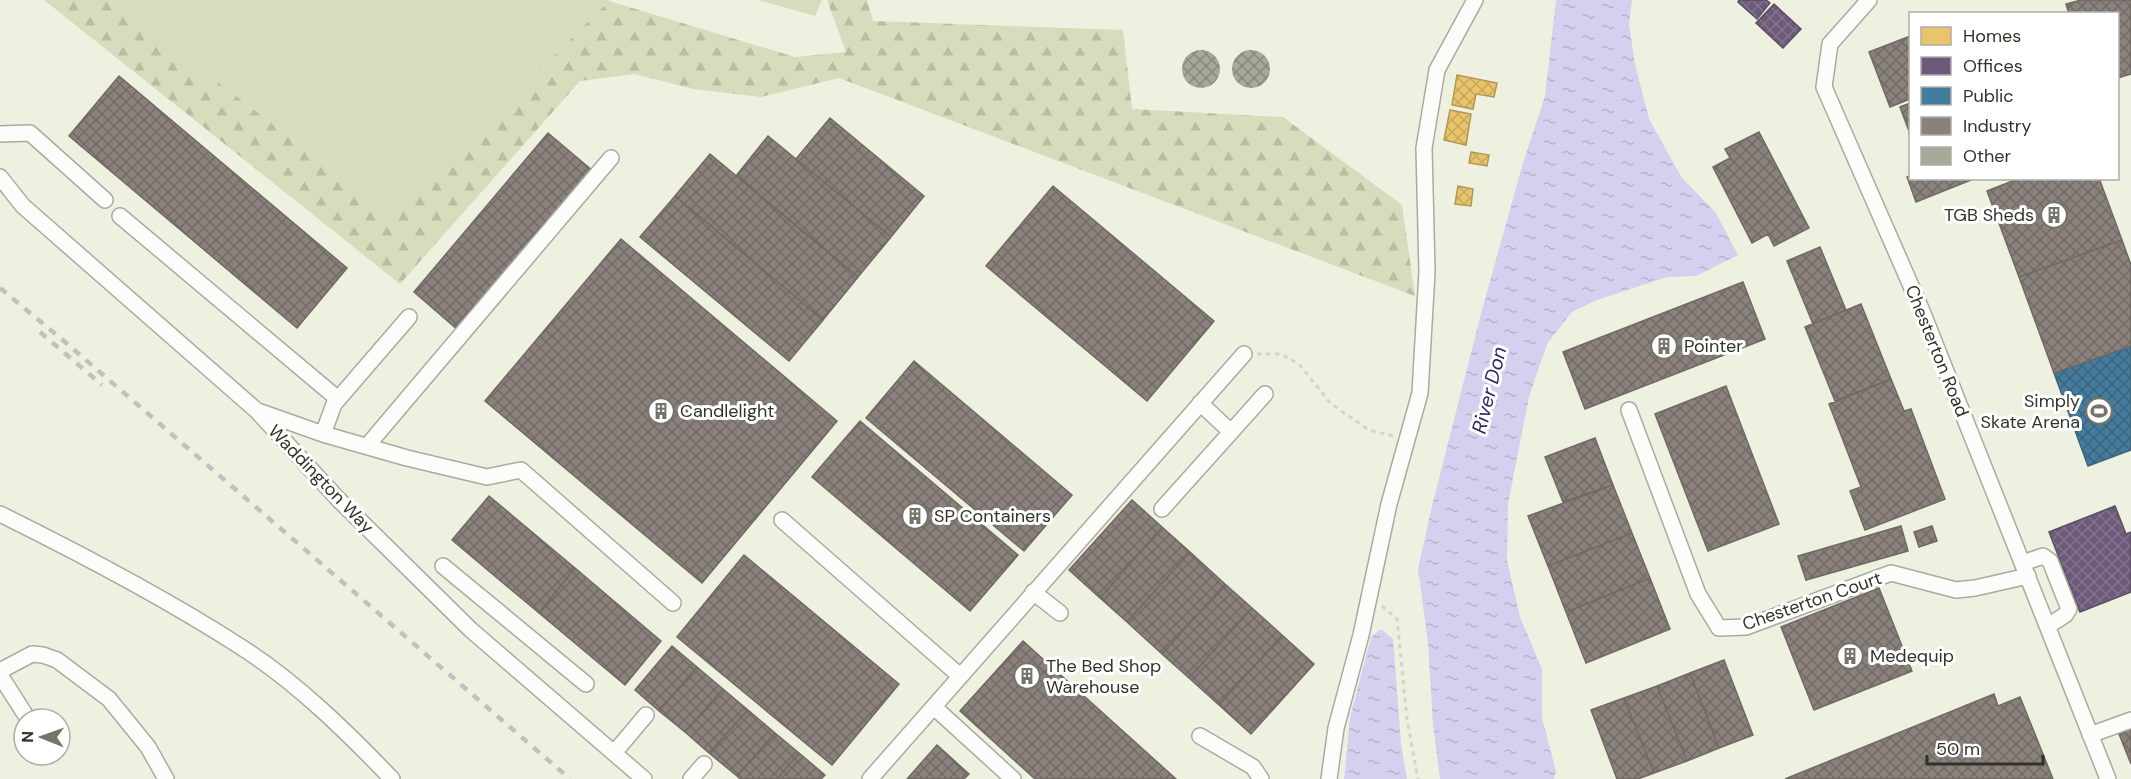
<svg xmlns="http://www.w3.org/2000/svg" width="2131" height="779" viewBox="0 0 2131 779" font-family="'DM Sans',sans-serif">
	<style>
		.grass { fill: #d9dcbc }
		.forest { fill: url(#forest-firs) }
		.water { fill: url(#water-ripples) }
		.homes { fill: url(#homes-cross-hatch); stroke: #b29856; stroke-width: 1.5 }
		.offices { fill: url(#offices-cross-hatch); stroke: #5b4e61; stroke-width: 1.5 }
		.public { fill: url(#public-cross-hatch); stroke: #3f657a; stroke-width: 1.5 }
		.industry { fill: url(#industry-cross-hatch); stroke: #706a62; stroke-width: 1.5 }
		.building { fill: url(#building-cross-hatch) }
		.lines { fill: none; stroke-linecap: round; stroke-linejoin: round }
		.minor-casing { stroke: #aaab9f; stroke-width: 18 }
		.path { stroke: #d4d4d0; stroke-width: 3; stroke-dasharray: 4.5 4.5; stroke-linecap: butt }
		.minor { stroke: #fcfdfa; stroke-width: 15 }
		.rail { stroke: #c1c1bd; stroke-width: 4.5; stroke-dasharray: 8 8; stroke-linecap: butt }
		.labels { text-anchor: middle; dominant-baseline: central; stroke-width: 6; stroke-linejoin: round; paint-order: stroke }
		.poi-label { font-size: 18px; fill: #323327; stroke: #fff; text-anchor: start }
		.street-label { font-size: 18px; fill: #323327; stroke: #fff }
		.water-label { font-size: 20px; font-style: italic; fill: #32235e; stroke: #fff }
	</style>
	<defs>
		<pattern id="forest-firs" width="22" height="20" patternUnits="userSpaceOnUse" patternTransform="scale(1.5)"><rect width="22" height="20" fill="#d9dcbc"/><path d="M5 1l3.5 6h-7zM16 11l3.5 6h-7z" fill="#bbbda2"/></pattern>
		<pattern id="water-ripples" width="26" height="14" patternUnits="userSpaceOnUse" patternTransform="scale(1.5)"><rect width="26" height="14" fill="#d5d0ef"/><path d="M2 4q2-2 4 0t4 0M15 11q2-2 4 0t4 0" fill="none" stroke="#b7b3cd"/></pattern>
		<pattern id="homes-cross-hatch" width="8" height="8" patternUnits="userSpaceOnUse" patternTransform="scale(1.5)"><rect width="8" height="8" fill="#e9c46a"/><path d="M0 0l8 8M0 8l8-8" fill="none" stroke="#c8a95c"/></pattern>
		<pattern id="offices-cross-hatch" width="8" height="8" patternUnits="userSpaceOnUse" patternTransform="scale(1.5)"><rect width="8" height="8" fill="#6d597a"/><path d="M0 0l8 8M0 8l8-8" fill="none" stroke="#82738b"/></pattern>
		<pattern id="public-cross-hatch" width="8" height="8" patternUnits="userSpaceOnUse" patternTransform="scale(1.5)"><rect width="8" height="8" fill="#457b9d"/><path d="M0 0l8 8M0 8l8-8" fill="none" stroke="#3a6580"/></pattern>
		<pattern id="industry-cross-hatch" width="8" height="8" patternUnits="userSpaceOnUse" patternTransform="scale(1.5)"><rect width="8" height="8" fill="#8a817c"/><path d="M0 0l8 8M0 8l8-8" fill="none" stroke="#716a66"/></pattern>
		<pattern id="building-cross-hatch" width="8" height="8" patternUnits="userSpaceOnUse" patternTransform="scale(1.5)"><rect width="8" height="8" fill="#a7a998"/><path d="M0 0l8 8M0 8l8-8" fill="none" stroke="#898a7c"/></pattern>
	</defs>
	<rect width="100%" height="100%" fill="#eef0e0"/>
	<path class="grass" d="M110,0H609V1L392,215Z
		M758,0H822L815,16Z"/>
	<path class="forest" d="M44,0H110L392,215L609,1L795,57L846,52L827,0H867L873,21L1123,30L1132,109L1283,117L1402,205L1415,296L839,78L761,97L693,89L635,74L580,81L400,284Z"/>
	<path class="water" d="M1556,0H1632L1629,24L1635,64L1649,119L1682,178L1716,213L1738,255L1696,276L1667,277L1597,300L1572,312L1547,344L1529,397L1508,504L1507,560L1520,617L1542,669V718L1556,771L1554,779H1440L1433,724L1428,643L1418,569L1432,506L1482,310L1523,163L1545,96Z
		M1381,629L1393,639L1401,744L1407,779H1344L1350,718L1371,637Z"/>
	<path class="homes" d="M1457,75L1497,83L1494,97L1476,94L1473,109L1452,105Z
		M1450,110L1471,114L1466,145L1444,140Z
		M1471,152L1489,155L1487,166L1469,163Z
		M1458,186L1473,189L1471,206L1455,204Z"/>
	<path class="offices" d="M1739,0H1766L1770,3L1757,19L1738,2Z
		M1774,4L1801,29L1783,48L1756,23Z
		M2115,506L2126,534L2131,532V592L2080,612L2049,532Z"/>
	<path class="public" d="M2131,346V450L2088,466L2054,373Z"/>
	<path class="industry" d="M2081,0H2131V74L2118,78V14H2069L2066,4Z
		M1910,36V99L1890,107L1869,52Z
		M119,76L347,268L297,328L69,136Z
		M1910,103V134L1900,107Z
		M830,118L924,196L891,237L796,159Z
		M1759,132L1809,228L1774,246L1768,234L1752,243L1713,167L1730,158L1725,149Z
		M548,133L593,171L459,331L414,292Z
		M768,136L891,237L858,277L736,176Z
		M710,154L858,277L823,320L675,196Z
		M1910,176V178H1976L1916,202L1907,177Z
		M2020,178H2099L2122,240L2019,277L1987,191Z
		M1053,186L1214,321L1147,401L986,266Z
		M675,196L823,320L789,361L640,237Z
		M621,239L837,421L702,583L485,401Z
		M2122,240L2131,265V346L2054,373L2019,277Z
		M1820,247L1846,310L1813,324L1787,261Z
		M1743,282L1765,339L1585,409L1563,352Z
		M1861,304L1891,379L1835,401L1805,327Z
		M914,361L1072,495L1024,551L866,418Z
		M1891,379L1904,411L1911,409L1945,499L1865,530L1850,491L1861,487L1829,404Z
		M1726,386L1779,524L1708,551L1655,414Z
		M860,421L1018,555L970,611L812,477Z
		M1595,438L1613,485L1563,502L1545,457Z
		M1613,485L1632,533L1548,566L1528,516Z
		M489,496L575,568L539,613L452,540Z
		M1132,500L1162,527L1100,598L1069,570Z
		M1901,526L1908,551L1806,580L1798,556Z
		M1932,526L1937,541L1919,547L1914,532Z
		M1162,527L1190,552L1127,622L1100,598Z
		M1632,533L1650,578L1566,612L1548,566Z
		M1190,552L1225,584L1162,654L1127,622Z
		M744,555L899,684L832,765L677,637Z
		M575,568L661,641L625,685L539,613Z
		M1650,578L1670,629L1586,663L1566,612Z
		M1225,584L1252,608L1189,678L1162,654Z
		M1879,588L1912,671L1814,710L1781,627Z
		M1252,608L1282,635L1219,705L1189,678Z
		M1282,635L1314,664L1251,734L1219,705Z
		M1023,641L1176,779H1035L960,711Z
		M672,646L697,667L659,711L635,690Z
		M1724,660L1753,735L1719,748L1690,673Z
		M697,667L723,689L685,732L659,711Z
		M1690,673L1719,748L1687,761L1657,686Z
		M1657,686L1687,761L1654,773L1624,698Z
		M723,689L748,710L709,753L685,732Z
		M1994,694L1998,706L2020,697L2053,779H1785Z
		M1624,698L1654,773L1638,779H1617L1591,710Z
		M748,710L775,733L737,776L709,753Z
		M2131,724V764L2117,729Z
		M775,733L799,753L777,779H740L737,776Z
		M937,745L969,774L964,779H907Z
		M799,753L825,775L821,779H777Z"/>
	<path class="building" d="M1182 69a19 19 0 1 1 38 0a19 19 0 1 1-38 0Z
		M1232 69a19 19 0 1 1 38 0a19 19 0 1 1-38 0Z"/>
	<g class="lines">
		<g class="minor-casing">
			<path id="minor" d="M1869,0L1830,44L1824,87L1922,311L2108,779
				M0,134L30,133L105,200
				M0,177L23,206L256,410L339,500L471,630L644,779
				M120,216L338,399
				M1200,403L1231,432L1265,394
				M1629,410L1698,594L1719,628L1746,627L1891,573L1956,590L1975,588L2028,576
				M258,411L323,434L407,458L487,477L521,470L673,603
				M323,434L334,404L409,317
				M367,446L611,158
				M1162,509L1231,432
				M0,514C81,554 165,598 241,647C296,682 347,732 392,779
				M782,520L960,676
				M2023,563L2043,556L2050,561L2069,609L2065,615L2048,626
				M443,566L586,684
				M1033,592L1060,613
				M0,671L32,654L43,655L57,660L109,699L148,747L166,779
				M0,675L28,719
				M934,707L1013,779
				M2090,735L2131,720
				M1200,736L1253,767L1261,779
				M614,753L646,715
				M691,779L704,764
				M870,779L1244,354
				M1329,779L1336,728L1361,635L1389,504L1420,393L1427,272L1424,148L1437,70L1475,0"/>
		</g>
		<path class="path" d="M1257,354H1281L1299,364L1331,404L1369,430L1394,436
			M1382,606L1397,619L1407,719L1418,779"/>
		<use href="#minor" class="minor"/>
		<path class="rail" d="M0,288L64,341L570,779
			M40,332L102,385"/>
	</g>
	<defs>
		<g id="building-ring" transform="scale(1.35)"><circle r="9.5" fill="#fff" stroke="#747568" stroke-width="1.5"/><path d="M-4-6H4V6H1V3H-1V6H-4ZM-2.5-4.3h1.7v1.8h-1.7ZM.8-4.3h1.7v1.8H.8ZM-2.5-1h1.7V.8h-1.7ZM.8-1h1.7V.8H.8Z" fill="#747568"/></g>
		<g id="stadium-ring" transform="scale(1.35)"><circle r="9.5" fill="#fff" stroke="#747568" stroke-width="1.5"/><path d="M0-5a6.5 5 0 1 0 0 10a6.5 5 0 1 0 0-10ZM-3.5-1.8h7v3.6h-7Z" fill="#747568"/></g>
	</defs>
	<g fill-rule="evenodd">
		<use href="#building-ring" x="2054" y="215"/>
		<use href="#building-ring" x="1664" y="346"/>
		<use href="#building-ring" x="661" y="411"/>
		<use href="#stadium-ring" x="2099" y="411"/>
		<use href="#building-ring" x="915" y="516"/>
		<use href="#building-ring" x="1850" y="656"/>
		<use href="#building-ring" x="1027" y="676"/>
	</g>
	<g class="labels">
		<g class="poi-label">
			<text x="2034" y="215" text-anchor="end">TGB Sheds</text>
			<text x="1684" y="346">Pointer</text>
			<text x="2080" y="401" text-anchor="end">Simply<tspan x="2080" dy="21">Skate Arena</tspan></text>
			<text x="680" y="411">Candlelight</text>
			<text x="934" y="516">SP Containers</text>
			<text x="1870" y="656">Medequip</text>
			<text x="1046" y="666">The Bed Shop<tspan x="1046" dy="21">Warehouse</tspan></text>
		</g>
		<g class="street-label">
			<text transform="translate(1937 351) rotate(68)">Chesterton Road</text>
			<text transform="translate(321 479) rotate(46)">Waddington Way</text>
			<text transform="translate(1812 601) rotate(-19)">Chesterton Court</text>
		</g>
		<g class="water-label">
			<text transform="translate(1489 390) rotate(-76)">River Don</text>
		</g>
	</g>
	<rect x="1909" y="12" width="210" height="168" fill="#ffffff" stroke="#adada9" stroke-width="1.5"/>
	<rect x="1921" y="27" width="30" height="18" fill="#e9c46a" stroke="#adada9" stroke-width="1.5"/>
	<text x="1963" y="42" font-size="18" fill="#323327">Homes</text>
	<rect x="1921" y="57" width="30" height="18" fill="#6d597a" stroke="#adada9" stroke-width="1.5"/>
	<text x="1963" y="72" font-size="18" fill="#323327">Offices</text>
	<rect x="1921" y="87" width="30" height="18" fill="#457b9d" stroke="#adada9" stroke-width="1.5"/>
	<text x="1963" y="102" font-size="18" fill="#323327">Public</text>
	<rect x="1921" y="117" width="30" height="18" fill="#8a817c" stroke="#adada9" stroke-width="1.5"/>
	<text x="1963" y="132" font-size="18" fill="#323327">Industry</text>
	<rect x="1921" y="147" width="30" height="18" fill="#a7a998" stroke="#adada9" stroke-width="1.5"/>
	<text x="1963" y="162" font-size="18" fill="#323327">Other</text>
	<g transform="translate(42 737) rotate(271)"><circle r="28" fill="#ffffff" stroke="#adada9" stroke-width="1.5"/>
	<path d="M0-4.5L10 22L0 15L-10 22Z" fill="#747568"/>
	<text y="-9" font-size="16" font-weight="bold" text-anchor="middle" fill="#323327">N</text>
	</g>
	<path d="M1927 755v9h116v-9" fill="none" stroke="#323327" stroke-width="3"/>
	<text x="1936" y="755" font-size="18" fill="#323327" stroke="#ffffff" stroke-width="4.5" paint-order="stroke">50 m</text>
</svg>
